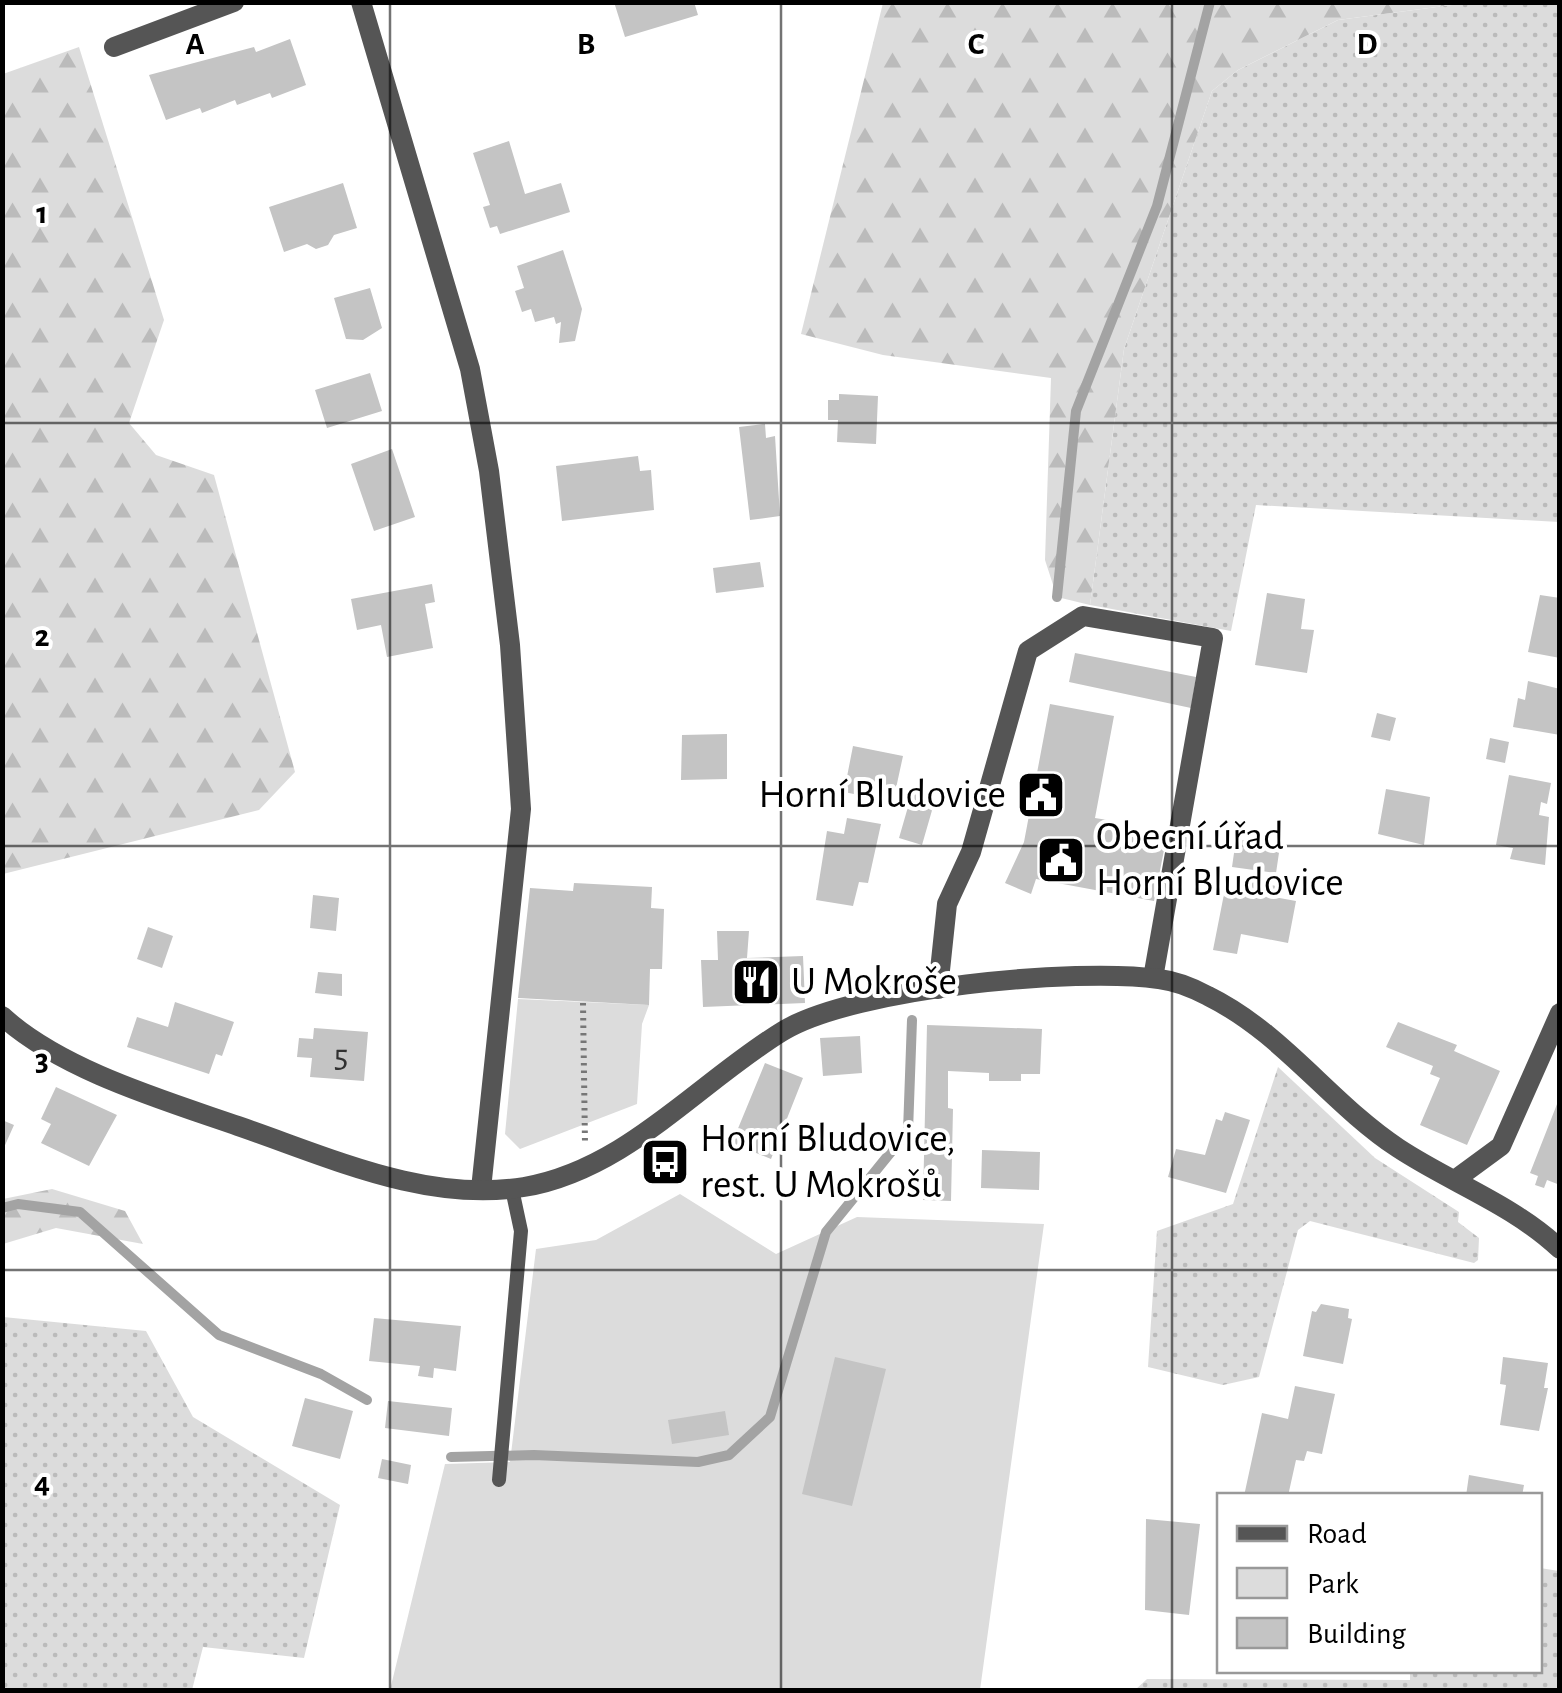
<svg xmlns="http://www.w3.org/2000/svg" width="1562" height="1693" viewBox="0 0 1562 1693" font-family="'Alegreya Sans',sans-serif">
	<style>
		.grass { fill: url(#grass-dots) }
		.forest { fill: url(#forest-firs) }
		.park { fill: #dcdcdc }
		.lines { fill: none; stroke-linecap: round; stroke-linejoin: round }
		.stream { stroke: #a3a3a3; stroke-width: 10 }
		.building { fill: #c4c4c4 }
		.path { stroke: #777; stroke-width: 6; stroke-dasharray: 2.5 5; stroke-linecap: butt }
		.service { stroke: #555; stroke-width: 14 }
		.minor { stroke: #555; stroke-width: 20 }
		.tertiary { stroke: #555; stroke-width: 20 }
		.grid { fill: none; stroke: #000; stroke-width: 2.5; stroke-opacity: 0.55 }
		.labels { text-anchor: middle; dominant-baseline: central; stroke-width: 8; stroke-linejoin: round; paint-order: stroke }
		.number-label { font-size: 35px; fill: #313131 }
		.poi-label { font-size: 40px; fill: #000; stroke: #fff; text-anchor: start }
		.grid-label { font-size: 32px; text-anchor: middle; font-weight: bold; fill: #000; stroke: #fff; stroke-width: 8; stroke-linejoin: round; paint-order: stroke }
	</style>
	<defs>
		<pattern id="grass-dots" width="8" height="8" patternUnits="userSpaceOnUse" patternTransform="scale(2.5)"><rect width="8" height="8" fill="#dcdcdc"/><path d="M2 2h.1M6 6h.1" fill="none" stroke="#bbb" stroke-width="1.8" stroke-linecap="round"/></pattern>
		<pattern id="forest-firs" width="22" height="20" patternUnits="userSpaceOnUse" patternTransform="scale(2.5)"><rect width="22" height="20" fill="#dcdcdc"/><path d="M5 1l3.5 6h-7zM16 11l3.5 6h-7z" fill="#bbb"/></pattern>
	</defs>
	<rect width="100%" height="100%" fill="#fff"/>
	<path class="grass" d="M1467,3H1559V522L1256,505L1231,631L1090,605L1124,349L1212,91L1238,70L1338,20Z
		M1278,1067L1375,1158L1459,1212L1458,1222L1479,1238L1478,1260L1474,1263L1310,1221L1298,1230L1259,1377L1223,1385L1148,1367L1157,1231L1233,1204Z
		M3,1317L146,1331L193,1417L340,1505L304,1658L203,1647L192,1690H3Z
		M1540,1568L1559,1571V1690H1135L1147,1679L1410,1680V1671L1540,1670Z"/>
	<path class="forest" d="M883,3H1467L1338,20L1238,70L1212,91L1124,349L1090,605L1057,597L1045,560L1051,378L883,355L801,334Z
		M79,47L164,320L129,423L156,455L214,475L295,772L259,810L3,874V74Z
		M52,1189L125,1211L143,1244L56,1228L3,1244V1199Z"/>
	<path class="park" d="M518,999L649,1005L642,1024L637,1104L520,1149L505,1134Z
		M680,1194L776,1254L857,1217L1044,1224L980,1690H390L445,1464L510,1462L536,1249L596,1240Z"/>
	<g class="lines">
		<path class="stream" d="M1057,597L1076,411L1157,206L1210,2
			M2,1208L18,1204L80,1212L219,1335L321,1374L367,1400
			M451,1457L534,1455L698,1462L729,1455L770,1417L826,1232L908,1131L912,1020"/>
	</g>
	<path class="building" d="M614,2H694L698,15L625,37Z
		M290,39L306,85L272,98L270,93L237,105L235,100L202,113L200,108L166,120L149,75L254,47L256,52Z
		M509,141L525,194L561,183L570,212L500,234L497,226L490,228L483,207L490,205L473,153Z
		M343,183L357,228L334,235L328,245L316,249L307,244L284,252L269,207Z
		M563,250L582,309L575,341L559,343L561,322L556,324L554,317L535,322L531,309L522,312L515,291L524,288L517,266Z
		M370,288L382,328L363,340L346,339L334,298Z
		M370,373L382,411L327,428L315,390Z
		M839,394L878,396L876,444L837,442L838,420H828V400H839Z
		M765,424L766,438L775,436L780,516L750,520L739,427Z
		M392,449L415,517L374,531L351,464Z
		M638,456L640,471L651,470L654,510L562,521L556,466Z
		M760,562L764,587L716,593L713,568Z
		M432,584L435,602L425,604L433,648L387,657L381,625L357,630L351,599Z
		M1267,593L1305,599L1301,629L1314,630L1307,673L1255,665Z
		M1540,595L1560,598V658L1528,652Z
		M1075,653L1196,677L1191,708L1069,682Z
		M1528,681L1560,689V735L1513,727L1518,698L1525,700Z
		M1050,704L1114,716L1095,818L1114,821L1113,829L1143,835L1145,829L1157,832L1156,837L1166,840L1154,901L1036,879L1031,894L1005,883L1024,842Z
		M1377,713L1396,718L1390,741L1371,737Z
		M727,734V779L681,780L682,735Z
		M1490,738L1509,742L1505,763L1486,759Z
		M853,746L903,756L893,802L844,792Z
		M1509,775L1551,783L1547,804L1541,802L1539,815L1549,817L1545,865L1510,859L1513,848L1496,845Z
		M1386,789L1430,797L1424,845L1378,834Z
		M912,793L935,800L922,845L899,838Z
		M847,818L881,824L868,883L859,882L853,906L816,900L827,831L844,834Z
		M1236,839L1280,846L1276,873L1232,867Z
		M1251,881L1276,886L1274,897L1296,901L1288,943L1241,934L1237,954L1213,950L1225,889L1248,893Z
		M574,883L652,887L651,908L664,909L662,969H650L649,1005L518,998L530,888L573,891Z
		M313,895L339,898L336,931L310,928Z
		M148,927L173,936L162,968L137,959Z
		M717,931H749L747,958L803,956L805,1003L703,1007L701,960H718Z
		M318,972L342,974V996L315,993Z
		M175,1002L234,1022L222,1056L216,1054L209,1074L127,1047L137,1017L168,1027Z
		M1398,1022L1457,1045L1454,1051L1500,1071L1467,1145L1420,1125L1440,1078L1430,1074L1433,1066L1386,1047Z
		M927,1025L1042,1029L1040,1074H1021V1081H989V1073L948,1071V1108L953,1109L951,1201L923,1200Z
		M314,1028L368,1032L364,1081L310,1077L312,1058L297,1057L299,1038L313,1039Z
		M860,1036L862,1073L823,1076L820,1038Z
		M765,1063L803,1078L771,1159L732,1143Z
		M56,1087L117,1115L89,1166L41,1143L51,1124L41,1119Z
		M1559,1099L1560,1185L1547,1180L1544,1188L1535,1185L1538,1176L1530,1173Z
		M1225,1112L1250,1120L1226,1193L1168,1177L1176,1149L1205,1155L1216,1119L1222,1121Z
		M2,1120L14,1125L2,1152Z
		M982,1150L1040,1152L1039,1190L981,1188Z
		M1321,1304L1349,1309L1348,1318L1352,1319L1343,1364L1303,1356L1312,1311L1316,1312Z
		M374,1318L461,1326L456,1371L434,1368L433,1378L418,1376L420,1366L369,1361Z
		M835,1357L886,1369L852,1506L802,1494Z
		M1503,1357L1548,1363L1544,1388H1548L1539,1431L1500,1425L1506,1385L1500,1384Z
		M1295,1386L1335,1394L1322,1454L1307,1451L1304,1461L1296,1460L1288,1496H1244L1262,1413L1288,1419Z
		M305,1398L353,1411L340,1459L292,1446Z
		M388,1401L452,1408L449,1436L385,1428Z
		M725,1411L729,1435L672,1444L668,1420Z
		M382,1459L411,1465L408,1484L378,1478Z
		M1469,1475L1524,1485L1522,1496H1466Z
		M1146,1519L1200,1524L1189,1615L1145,1610Z"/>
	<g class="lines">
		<path class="path" d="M583,1003L585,1144"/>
		<path class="service" d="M499,1480L521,1231L512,1189"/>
		<path class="minor" d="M361,2L470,369L489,471L510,645L521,809L481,1189
			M114,47L234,2
			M938,989L947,904L971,852L1028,651L1083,616L1213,638L1153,978"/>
		<path class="tertiary" d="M2,1016C61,1070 163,1100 238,1126C329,1157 426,1203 524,1187C626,1170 699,1082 783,1031C854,988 1077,967 1159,979C1176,981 1193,988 1208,996C1283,1033 1330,1103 1398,1148C1451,1183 1512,1204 1560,1249
			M1456,1179L1501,1146L1560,1013"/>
	</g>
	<path class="grid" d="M390,2V1690M781,2V1690M1172,2V1690M2,423H1560M2,846H1560M2,1270H1560"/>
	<defs>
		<g id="civic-square" transform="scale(2.5)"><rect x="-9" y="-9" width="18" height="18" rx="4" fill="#000" stroke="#fff"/><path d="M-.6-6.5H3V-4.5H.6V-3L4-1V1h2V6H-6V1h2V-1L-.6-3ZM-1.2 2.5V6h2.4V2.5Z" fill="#fff"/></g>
		<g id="restaurant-square" transform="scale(2.5)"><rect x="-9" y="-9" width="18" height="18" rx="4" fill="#000" stroke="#fff"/><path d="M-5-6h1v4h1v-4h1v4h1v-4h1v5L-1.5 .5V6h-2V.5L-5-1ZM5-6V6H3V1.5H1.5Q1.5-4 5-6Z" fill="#fff"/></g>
		<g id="bus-square" transform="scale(2.5)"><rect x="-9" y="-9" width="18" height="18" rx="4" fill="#000" stroke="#fff"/><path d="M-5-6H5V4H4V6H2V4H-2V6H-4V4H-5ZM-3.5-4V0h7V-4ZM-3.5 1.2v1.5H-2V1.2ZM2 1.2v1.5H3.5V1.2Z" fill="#fff"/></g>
	</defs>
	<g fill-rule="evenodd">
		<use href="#civic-square" x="1041" y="795"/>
		<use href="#civic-square" x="1061" y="860"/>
		<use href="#restaurant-square" x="756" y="982"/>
		<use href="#bus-square" x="665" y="1162"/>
	</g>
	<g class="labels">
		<g class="number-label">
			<text x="341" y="1056">5</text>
		</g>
		<g class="poi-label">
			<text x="1006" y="795" text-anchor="end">Horní Bludovice</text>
			<text x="1096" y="837">Obecní úřad<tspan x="1096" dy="46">Horní Bludovice</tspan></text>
			<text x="791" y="982">U Mokroše</text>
			<text x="700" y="1139">Horní Bludovice,<tspan x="700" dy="46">rest. U Mokrošů</tspan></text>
		</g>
	</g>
	<g class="grid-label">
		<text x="195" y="54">A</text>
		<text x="586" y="54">B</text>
		<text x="976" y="54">C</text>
		<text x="1367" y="54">D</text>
		<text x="42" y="223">1</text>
		<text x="42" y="646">2</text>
		<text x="42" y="1070">3</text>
		<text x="42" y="1493">4</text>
	</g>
	<rect width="1562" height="1693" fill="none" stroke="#000000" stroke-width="10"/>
	<rect x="1217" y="1493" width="325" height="180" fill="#ffffff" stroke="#999999" stroke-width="2.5"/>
	<rect x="1237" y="1526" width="50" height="15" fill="#555555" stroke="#999999" stroke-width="2.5"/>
	<text x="1307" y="1543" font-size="30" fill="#000000">Road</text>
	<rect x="1237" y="1568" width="50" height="30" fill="#dcdcdc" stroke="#999999" stroke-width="2.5"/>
	<text x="1307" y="1593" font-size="30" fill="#000000">Park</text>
	<rect x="1237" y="1618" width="50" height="30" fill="#c4c4c4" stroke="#999999" stroke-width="2.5"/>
	<text x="1307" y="1643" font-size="30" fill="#000000">Building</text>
</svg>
